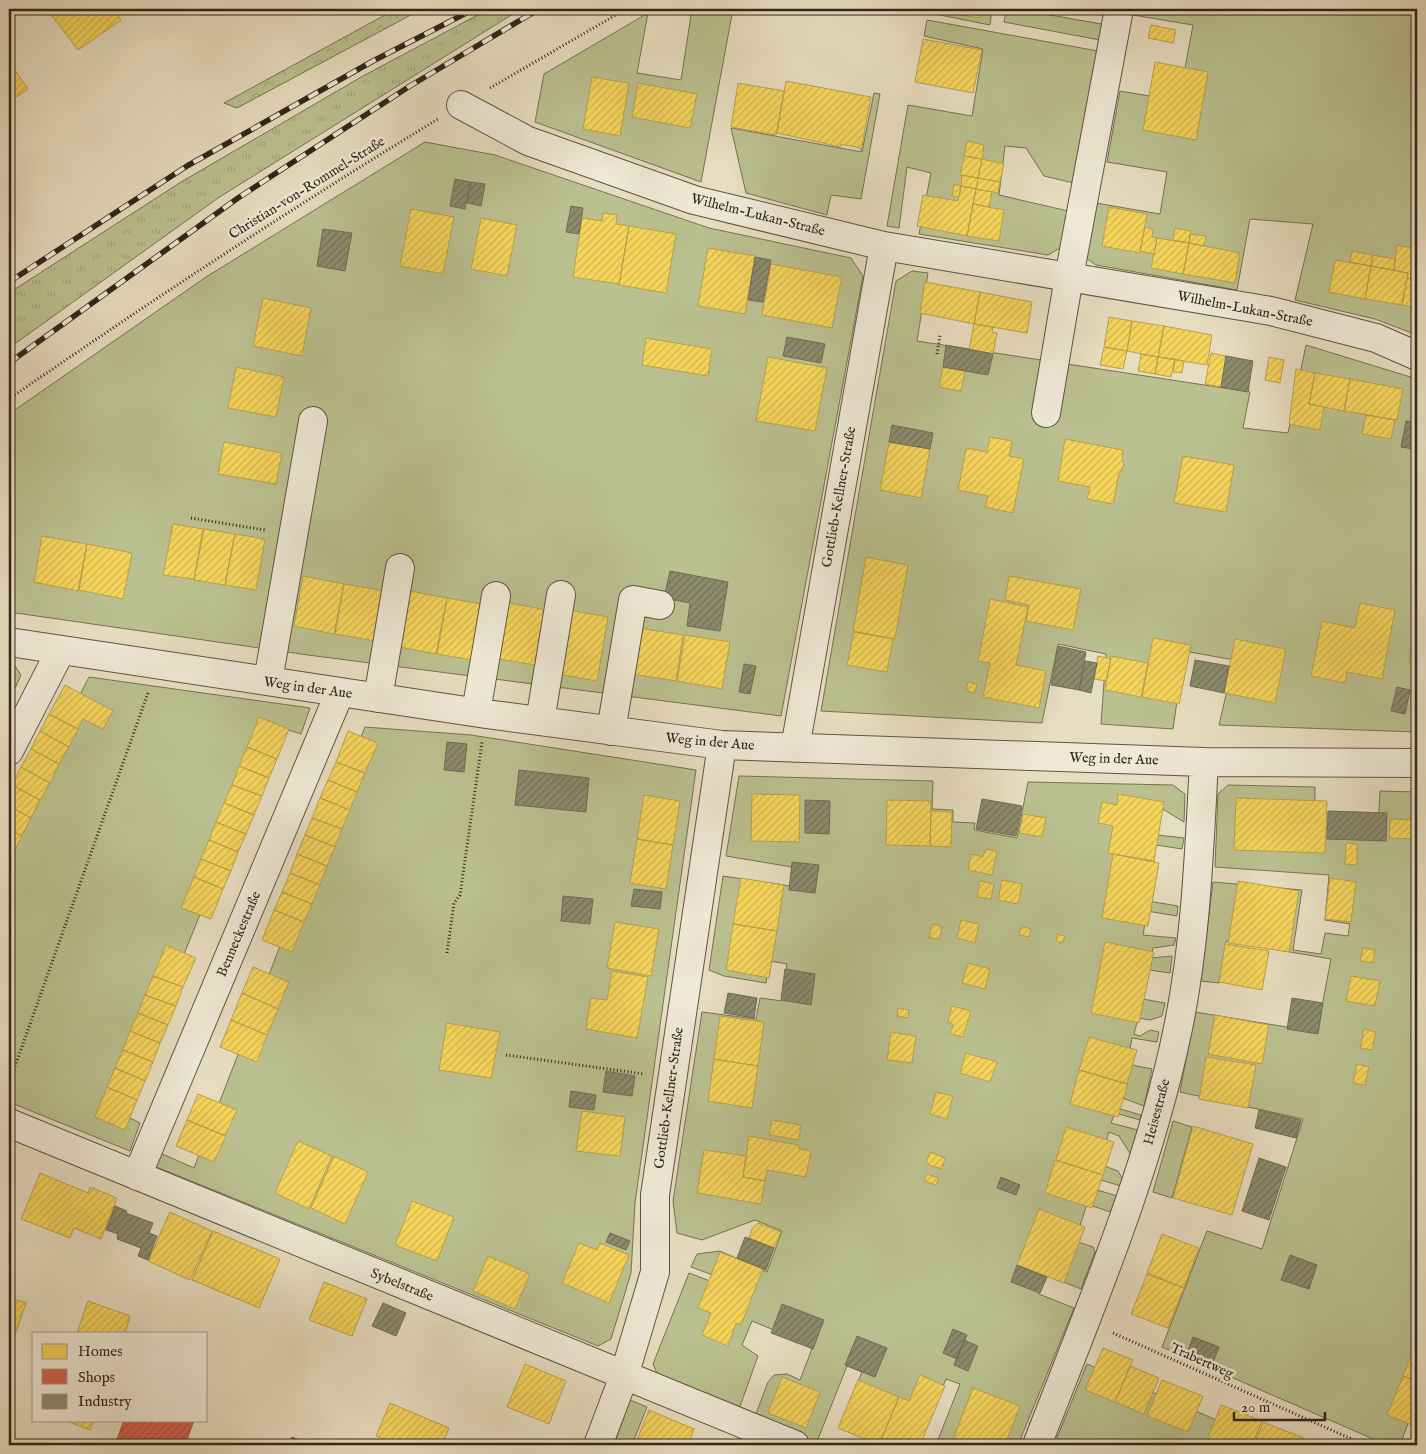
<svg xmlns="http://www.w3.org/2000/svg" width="1426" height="1454" viewBox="0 0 1426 1454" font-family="'IM FELL English',serif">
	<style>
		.grass { fill: url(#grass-tufts); stroke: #757354 }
		.forest { fill: url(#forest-crowns); stroke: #757354 }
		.garden { fill: #bac08f; stroke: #757354 }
		.homes { fill: url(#homes-hatch); stroke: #bba048 }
		.shops { fill: url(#shops-hatch); stroke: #a44f3e }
		.industry { fill: url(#industry-hatch); stroke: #706d55 }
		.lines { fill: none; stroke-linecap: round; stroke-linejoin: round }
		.minor-casing { stroke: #5e5444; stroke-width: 30 }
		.path { stroke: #30261a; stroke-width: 3; stroke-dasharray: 1 2.5; stroke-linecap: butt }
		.minor { stroke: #efe9d6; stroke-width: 28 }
		.rail-casing { stroke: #30261a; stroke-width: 5.5 }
		.rail { stroke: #efe9d6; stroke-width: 4; stroke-dasharray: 11; stroke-linecap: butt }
		.labels { text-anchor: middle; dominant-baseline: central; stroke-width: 5; stroke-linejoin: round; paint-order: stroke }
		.street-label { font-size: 14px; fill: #30261a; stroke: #efe9d6 }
	</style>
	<defs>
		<pattern id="grass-tufts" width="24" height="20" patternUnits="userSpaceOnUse" patternTransform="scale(1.25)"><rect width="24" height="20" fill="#bac08f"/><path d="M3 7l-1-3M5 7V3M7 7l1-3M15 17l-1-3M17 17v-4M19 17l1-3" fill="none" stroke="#a0a57b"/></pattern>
		<pattern id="forest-crowns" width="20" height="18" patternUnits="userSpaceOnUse" patternTransform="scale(1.25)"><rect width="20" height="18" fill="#bac08f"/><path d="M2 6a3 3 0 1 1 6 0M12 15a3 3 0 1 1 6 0" fill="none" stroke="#a0a57b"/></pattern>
		<pattern id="homes-hatch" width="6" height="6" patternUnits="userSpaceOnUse" patternTransform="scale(1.25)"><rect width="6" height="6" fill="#f6d55c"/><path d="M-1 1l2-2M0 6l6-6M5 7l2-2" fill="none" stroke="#d3b74f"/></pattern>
		<pattern id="shops-hatch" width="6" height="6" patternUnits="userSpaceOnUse" patternTransform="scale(1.25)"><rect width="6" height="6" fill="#d6604d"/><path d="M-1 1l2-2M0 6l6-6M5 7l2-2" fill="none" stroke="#ae4f3f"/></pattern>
		<pattern id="industry-hatch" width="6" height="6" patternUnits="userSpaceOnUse" patternTransform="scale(1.25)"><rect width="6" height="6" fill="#8c8c6e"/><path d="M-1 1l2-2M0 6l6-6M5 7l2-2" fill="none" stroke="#73725a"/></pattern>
	</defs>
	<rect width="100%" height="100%" fill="#e7ddc0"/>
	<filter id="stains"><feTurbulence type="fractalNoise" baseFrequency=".004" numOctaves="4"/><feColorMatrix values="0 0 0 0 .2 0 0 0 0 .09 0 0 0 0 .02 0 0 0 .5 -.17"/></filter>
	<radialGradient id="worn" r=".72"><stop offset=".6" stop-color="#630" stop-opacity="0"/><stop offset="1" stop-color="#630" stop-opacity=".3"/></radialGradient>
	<path class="grass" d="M489,9H521L218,198L9,348V293L181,182L363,76Z"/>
	<path class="forest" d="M396,9H422L237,108L224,103Z"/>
	<path class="garden" d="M692,9H733L701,182L535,122L544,74L648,13L637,73L681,80Z
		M910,9H992L990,25Z
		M1006,9H1045L1044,14L1102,24L1100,40L1004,22Z
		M1134,9H1417V335L1375,319L1295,300L1313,224L1250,219L1237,290L1096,265L1086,258L1096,203L1160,214L1167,172L1107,162L1120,91L1179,101L1193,25L1133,15Z
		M927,20L1098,51L1074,183L1044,176L1026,148L1005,146L999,195L1068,211L1062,247L1048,255L919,234L931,173L907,167L899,228L887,226L908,105L972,116L983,49L924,36Z
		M874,93L880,94L861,199L831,195L827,215L746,193L731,128L862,152Z
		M425,142L495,155L709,228L851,258L863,276L781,716L308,655L9,612V414L206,277Z
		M912,271L928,273L917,341L1250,392L1243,428L1288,433L1306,345L1417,379V732L1219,725L1234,660L1184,651L1173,729L1101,724L1106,654L1058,644L1042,723L821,711L896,281Z
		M9,665L15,666L21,675L13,693L9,691Z
		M89,677L310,708L301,734L276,726L120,1113L140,1123L130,1151L9,1102V834Z
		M365,727L471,735L696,770L635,1203L631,1273L611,1339L598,1346L154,1166L160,1153L194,1168Z
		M739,776L933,781L932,809L953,810V822L975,823L974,830L1017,838L1028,782L1173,785L1185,794L1184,822L1161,808L1157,835L1184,838L1182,849L1156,845L1148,901L1178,906L1177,916L1147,911L1143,935L1176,938L1174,945L1153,948L1151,958L1172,956L1170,973L1149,970L1143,999L1165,1003L1162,1016L1150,1020L1138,1018L1134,1034L1140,1036L1150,1030L1159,1032L1157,1042L1132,1038L1127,1064L1152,1069L1144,1106L1120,1097L1117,1108L1141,1115L1140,1120L1115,1113L1111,1123L1138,1130L1131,1155L1119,1136L1109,1132L1099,1164L1118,1171L1123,1180L1121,1186L1097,1179L1094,1189L1117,1196L1110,1212L1087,1204L1075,1241L1093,1247L1095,1252L1081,1289L1046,1275L1039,1294L1074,1308L1018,1445H936L960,1384L946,1379L918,1445H876L878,1440L840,1424L862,1372L847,1366L816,1444L754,1419L768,1382L774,1375L787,1374L800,1380L813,1346L752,1321L742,1345L758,1356L738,1412L660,1380L653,1364L689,1273L710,1281L713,1275L691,1267L697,1254L720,1251L767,1272L782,1231L755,1220L702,1240L677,1233L673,1201L702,1012L756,1019L760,998L782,1001L787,964L770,961L766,983L724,976L709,970L723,876L790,886L792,867L726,856Z
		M1228,785L1315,787V827L1378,829L1380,791L1417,792V1399L1400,1445H1387L1162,1347L1207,1231L1262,1249L1303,1119L1180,1092L1195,1012L1317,1032L1331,959L1226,941L1219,983L1201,981L1213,882L1302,890L1293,950L1321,954L1325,933L1348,936L1350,924L1325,920L1329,875L1215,867L1218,794Z
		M1173,1121L1192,1127L1172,1198L1153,1192Z
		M1087,1364L1274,1445H1054Z
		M630,1400L647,1407L632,1445H614Z"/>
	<path class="homes" d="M62,9H113L121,20L78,50L52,16Z
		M952,9H981L979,18L951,13Z
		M1151,25L1176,30L1173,43L1148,38Z
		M923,39L982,50L973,93L915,82Z
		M9,61L28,89L9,102Z
		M1155,62L1208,72L1196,140L1143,130Z
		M592,77L629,83L620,136L583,129Z
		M786,81L871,97L861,151L860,148L841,144V147L777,133Z
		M638,83L697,94L690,128L632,117Z
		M738,83L784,91L776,135L731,127Z
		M967,141L984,145L982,159L964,156Z
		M964,156L982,159L978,178L960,175Z
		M982,159L1004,164L1000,182L978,178Z
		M962,175L978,178L976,189L961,186Z
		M978,178L1000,182L998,193L976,189Z
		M954,184L961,186L959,197L952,196Z
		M961,186L976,189L967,236L917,226L923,195L958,201Z
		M976,189L992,192L989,207L973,204Z
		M973,204L1004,210L999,241L967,236Z
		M1109,207L1147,214L1140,253L1102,246Z
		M411,209L454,217L443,274L400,266Z
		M603,213L617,215L616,224L629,226L619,284L573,277L582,218L602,221Z
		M481,218L517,225L507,276L471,269Z
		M629,226L676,234L666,293L619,285Z
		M1145,227L1153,229L1152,237L1157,238L1154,254L1140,251Z
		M1175,228L1191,231L1189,243L1173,240Z
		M1190,234L1206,236L1204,246L1189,243Z
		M1157,238L1189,243L1183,274L1151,268Z
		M1189,243L1240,253L1235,283L1183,274Z
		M1397,245L1417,249V280L1407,278L1408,273L1394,270Z
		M708,248L755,256L745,314L698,306Z
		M1352,251L1373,255L1371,266L1350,262Z
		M1373,255L1395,259L1394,270L1371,266Z
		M1335,260L1371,266L1365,299L1329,292Z
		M771,264L842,277L832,328L762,315Z
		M1371,266L1408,273L1402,305L1365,299Z
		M1407,278L1417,280V308L1402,305Z
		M925,282L980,292L974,324L920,313Z
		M980,292L1032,302L1027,333L974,324Z
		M263,298L311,308L302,356L253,346Z
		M1109,317L1132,321L1127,351L1104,347Z
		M1132,321L1164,326L1158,357L1127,351Z
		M974,324L993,327L992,332L997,333L993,354L969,349Z
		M1164,326L1212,335L1207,365L1158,357Z
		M646,338L712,349L708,376L642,365Z
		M1104,347L1127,351L1123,369L1100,365Z
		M1211,353L1226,356L1221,387L1205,384Z
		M1141,354L1158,357L1155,374L1138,371Z
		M768,357L827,368L815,431L756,421Z
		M1158,357L1175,359L1171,377L1155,374Z
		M1269,357L1284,360L1280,383L1265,380Z
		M1175,359L1184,361L1182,373L1173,372Z
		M236,367L284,377L276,417L228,408Z
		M943,367L965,371L961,391L939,387Z
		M1296,369L1315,373L1309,404L1324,407L1320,430L1289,424Z
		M1315,373L1350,379L1344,411L1309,404Z
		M1350,379L1403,389L1397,420L1344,411Z
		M1366,415L1395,420L1391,439L1362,434Z
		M990,437L1012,441L1009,456L1024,459L1013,513L985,507L988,496L958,490L966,448L987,452Z
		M1065,439L1123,450L1122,460L1124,463L1122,470L1119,473L1113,504L1087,499L1090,487L1058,481Z
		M224,442L282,453L276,484L218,474Z
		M889,442L930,449L921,498L880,490Z
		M1183,456L1234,465L1226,512L1174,503Z
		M173,524L203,529L194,579L163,575Z
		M204,529L235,534L225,585L194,580Z
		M235,534L265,539L256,590L225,585Z
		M42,536L87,544L78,591L34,582Z
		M87,544L132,553L123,599L79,590Z
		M866,557L908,565L895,639L853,631Z
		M303,576L344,584L334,634L294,626Z
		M1009,576L1081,589L1073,630L1026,621L1029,605L1005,600Z
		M344,584L385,591L375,641L335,634Z
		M405,590L447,598L436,654L395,646Z
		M447,598L488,605L478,661L437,654Z
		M990,599L1028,607L1016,665L1046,671L1039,708L983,697L990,663L978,661Z
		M504,602L546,610L535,665L494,658Z
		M1360,603L1395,610L1382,679L1347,672L1345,683L1311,676L1322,621L1355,628Z
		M569,610L608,617L597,681L558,674Z
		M1417,615V664L1409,662Z
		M639,628L683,635L676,681L632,674Z
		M854,632L893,639L887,672L847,665Z
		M685,635L730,642L722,689L677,681Z
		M1153,638L1191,645L1179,704L1142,697Z
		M1235,639L1286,649L1275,703L1224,693Z
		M1098,656L1111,659L1106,681L1094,679Z
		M1111,656L1148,663L1141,697L1105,690Z
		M968,682L977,684L975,693L966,691Z
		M65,685L113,711L103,729L83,719L78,729L49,714Z
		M49,714L78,729L69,747L40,731Z
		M259,717L289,729L277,759L247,747Z
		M40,731L69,747L59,764L31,749Z
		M348,731L378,743L365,773L336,762Z
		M247,747L277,759L269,778L239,766Z
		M31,749L59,764L50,783L21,767Z
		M336,762L365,773L357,792L328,780Z
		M239,766L269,778L262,796L232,785Z
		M21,767L50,783L40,800L12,785Z
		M328,780L357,792L350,810L320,798Z
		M12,785L40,800L31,818L9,806V792Z
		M232,785L262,796L254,815L224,803Z
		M752,794L800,795L799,842L751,841Z
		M1118,794L1164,802L1154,861L1108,853L1113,826L1098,823L1102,802L1117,805Z
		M644,795L680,801L673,845L637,839Z
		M320,798L350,810L342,829L312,818Z
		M1236,798L1327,801L1325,853L1234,850Z
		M887,800L931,801L930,846L886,845Z
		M224,803L254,815L246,834L216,822Z
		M9,806L31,818L22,836L9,829Z
		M931,811L952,812L951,847L930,846Z
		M1023,814L1046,818L1042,837L1019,833Z
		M312,818L342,829L335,847L305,835Z
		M1390,819L1415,820V839L1389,838Z
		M216,822L246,834L238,852L209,840Z
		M9,829L22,836L9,861Z
		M305,835L335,847L327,866L297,854Z
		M637,839L673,845L666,889L630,883Z
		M209,840L238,852L231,871L201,859Z
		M1346,843L1357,844V865L1345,864Z
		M985,849L997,851L992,875L968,870L971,854L983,857Z
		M297,854L327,866L320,885L290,873Z
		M1113,854L1159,863L1148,926L1102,918Z
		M201,859L231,871L223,889L194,877Z
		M290,873L320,885L312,904L282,892Z
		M194,877L223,889L211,919L181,908Z
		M741,878L784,885L777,931L733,924Z
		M1330,878L1356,882L1351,922L1325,919Z
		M1002,880L1022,884L1018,904L998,900Z
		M980,881L994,884L991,899L977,897Z
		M1238,881L1299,891L1289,952L1228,943Z
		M282,892L312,904L304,922L274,910Z
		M274,910L304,922L292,952L262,940Z
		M961,920L979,924L975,943L957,938Z
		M615,922L659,929L651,976L607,968Z
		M733,924L777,931L769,978L726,970Z
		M932,924L942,926L940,939L929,938Z
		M1021,926L1031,929L1029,937L1019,935Z
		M1057,934L1065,936L1063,943L1056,941Z
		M1105,942L1154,952L1139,1023L1091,1013Z
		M1225,944L1269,951L1262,990L1219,982Z
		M166,945L196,958L183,987L153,976Z
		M1363,948L1375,950L1373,963L1360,961Z
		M968,963L990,969L985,989L962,983Z
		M253,967L289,982L278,1009L242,993Z
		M612,971L648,977L637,1038L586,1029L591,998L607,1000Z
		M153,976L183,987L176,1006L145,995Z
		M1351,976L1380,981L1375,1006L1346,1001Z
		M242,993L278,1009L267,1035L231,1020Z
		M145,995L176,1006L168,1025L138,1013Z
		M952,1006L971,1011L963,1037L950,1034L953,1024L948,1022Z
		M898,1008L909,1010L908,1018L897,1016Z
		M138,1013L168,1025L160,1043L130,1031Z
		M1215,1015L1269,1025L1262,1064L1208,1054Z
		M720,1016L764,1022L758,1066L714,1059Z
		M231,1020L267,1035L257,1062L220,1047Z
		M447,1023L500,1032L491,1078L439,1070Z
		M1364,1029L1376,1032L1372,1050L1360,1048Z
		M130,1031L160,1043L153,1062L123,1050Z
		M891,1032L916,1036L912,1063L887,1060Z
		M1089,1037L1137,1050L1127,1084L1079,1070Z
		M123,1050L153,1062L145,1081L115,1068Z
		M966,1053L997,1062L990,1082L960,1073Z
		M1206,1057L1256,1065L1248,1108L1199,1099Z
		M714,1059L758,1066L752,1108L708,1101Z
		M1357,1064L1369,1067L1365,1085L1353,1083Z
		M115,1068L145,1081L137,1100L107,1087Z
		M1079,1070L1128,1084L1118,1117L1070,1104Z
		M107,1087L137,1100L125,1130L95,1117Z
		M936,1092L953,1096L947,1119L930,1114Z
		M198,1094L237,1110L225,1136L187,1120Z
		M582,1111L625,1117L620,1156L576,1151Z
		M187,1120L226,1136L214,1162L176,1146Z
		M772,1120L801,1125L799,1140L769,1135Z
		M1193,1126L1253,1144L1232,1215L1173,1198Z
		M1066,1127L1114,1142L1103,1175L1056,1160Z
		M749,1136L799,1145V1149L811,1151L806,1177L767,1170L765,1181L743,1177Z
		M298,1141L332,1156L309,1209L275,1193Z
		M704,1150L746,1156L743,1177L765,1181L761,1204L697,1193Z
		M930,1152L945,1158L942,1169L926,1164Z
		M334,1156L368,1172L345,1224L311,1208Z
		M1055,1160L1103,1175L1092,1208L1045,1193Z
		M40,1173L88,1193L90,1187L117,1198L101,1239L74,1228L70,1238L21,1219Z
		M927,1174L939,1178L936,1185L924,1181Z
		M412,1201L454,1217L437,1261L395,1245Z
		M1039,1209L1085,1227L1064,1283L1017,1265Z
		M170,1212L212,1231L190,1280L148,1261Z
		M758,1223L781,1232L774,1248L749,1238L752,1229Z
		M213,1231L280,1259L259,1308L192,1280Z
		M1162,1234L1199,1248L1184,1288L1147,1273Z
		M579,1243L597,1250L600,1243L629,1255L609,1303L562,1283Z
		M720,1252L763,1269L741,1325L736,1323L728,1346L702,1335L711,1313L698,1308Z
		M488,1256L530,1274L515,1309L473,1291Z
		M1147,1274L1184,1288L1168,1328L1131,1314Z
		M324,1282L367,1299L352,1336L309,1320Z
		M9,1297L26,1303L9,1352Z
		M88,1301L130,1316L125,1333H77Z
		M1417,1339V1381L1403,1376Z
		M1103,1348L1133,1360L1115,1402L1085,1390Z
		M525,1364L566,1381L549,1424L507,1407Z
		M1130,1366L1159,1378L1144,1414L1115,1402Z
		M920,1375L945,1386L920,1445H879L899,1397L909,1401Z
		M1403,1376L1417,1382V1427L1387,1415Z
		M782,1377L820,1392L806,1428L768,1413Z
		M858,1380L899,1397L879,1445L838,1428Z
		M1162,1380L1203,1396L1188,1432L1147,1416Z
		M973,1388L1020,1406L1005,1445H951Z
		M390,1403L449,1428L442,1445H398L376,1436Z
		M1221,1405L1262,1421L1252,1445H1215L1206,1442Z
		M649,1410L694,1429L688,1445H635Z
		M64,1420H94L90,1430Z
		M1263,1422L1304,1438L1301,1445H1254Z
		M713,1440L726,1445H710Z"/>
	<path class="shops" d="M124,1420H194L185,1445H115Z
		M292,1437L312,1445H289Z"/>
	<path class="industry" d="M455,179L470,182L465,209L450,206Z
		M471,182L485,184L481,206L467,203Z
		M571,206L583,208L579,234L566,232Z
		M323,229L352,233L345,271L317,266Z
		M755,257L771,260L763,302L748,300Z
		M787,337L825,344L821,363L783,356Z
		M946,345L993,354L988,375L943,367Z
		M1226,356L1253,361L1248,392L1221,387Z
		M1406,421L1417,423L1414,449L1401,447Z
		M892,425L933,433L930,449L889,442Z
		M670,571L728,582L720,631L687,626L690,603L664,598Z
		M1058,646L1086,652L1079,690L1051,685Z
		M1195,660L1229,666L1224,693L1190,686Z
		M1085,661L1097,663L1091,693L1079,690Z
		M744,664L756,666L750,694L739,692Z
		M1397,687L1410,690L1405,714L1391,711Z
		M447,742L467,744L464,772L444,770Z
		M519,770L589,778L586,812L515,805Z
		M982,799L1022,806L1016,836L976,829Z
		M805,800L830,801L829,834L805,833Z
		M1328,811L1387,813L1386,841L1327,839Z
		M792,862L819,865L815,893L789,890Z
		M634,889L662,892L660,909L631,906Z
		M563,896L593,899L590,924L561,921Z
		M785,969L815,974L811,1005L781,1000Z
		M728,993L757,998L754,1018L724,1013Z
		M1292,998L1323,1003L1318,1034L1287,1029Z
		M606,1071L635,1076L632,1096L603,1092Z
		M571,1091L596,1095L594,1110L569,1107Z
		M1259,1110L1301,1120L1296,1138L1255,1128Z
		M1259,1158L1286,1167L1269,1220L1242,1211Z
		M1001,1177L1020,1185L1016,1195L997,1188Z
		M115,1206L127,1211L126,1213L153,1223L149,1233L157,1236L148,1260L138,1256L141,1248L117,1239L118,1234L106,1230Z
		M610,1233L630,1241L626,1250L606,1242Z
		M745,1237L774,1248L766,1270L737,1258Z
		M1290,1255L1317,1265L1309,1289L1281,1280Z
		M1017,1265L1047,1277L1040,1293L1011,1282Z
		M383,1303L406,1313L396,1336L372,1326Z
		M782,1304L824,1320L813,1349L771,1333Z
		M953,1329L967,1335L957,1359L943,1353Z
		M857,1336L887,1348L875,1377L845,1365Z
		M1193,1337L1219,1347L1213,1362L1187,1353Z
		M964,1340L978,1346L968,1371L954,1365Z"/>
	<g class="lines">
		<g class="minor-casing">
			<path id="minor" d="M461,105L528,141L694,200L884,246L1271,311L1376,338L1417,356
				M1046,413L1069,277L1119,9
				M9,642L486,714L722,745L1204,762L1417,763
				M268,681L313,421
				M378,698L400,568
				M476,712L496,596
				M540,721L561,595
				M611,731L633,600L660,605
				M795,748L884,246
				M9,751L61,650
				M9,1123L795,1445
				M137,1176L340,692
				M598,1445L624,1376L655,1272V1195L722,745
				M1037,1445C1089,1310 1147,1176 1177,1033C1196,944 1199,853 1204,762"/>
		</g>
		<path class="path" d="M490,88L626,9
			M937,354L940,335
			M9,399C149,302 292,208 438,119
			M191,518L265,530
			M447,953L454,903L460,895L482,742
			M506,1055L644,1074
			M9,1083L148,693
			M1113,1333L1365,1445"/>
		<use href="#minor" class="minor"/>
		<g class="rail-casing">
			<path id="rail" d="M9,282L187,166L373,61L474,9
				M9,363L238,198L410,86L539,9"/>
		</g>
		<use href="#rail" class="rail"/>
	</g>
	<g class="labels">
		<g class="street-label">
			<text transform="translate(307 188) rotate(-32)">Christian-von-Rommel-Straße</text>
			<text transform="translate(758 215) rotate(14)">Wilhelm-Lukan-Straße</text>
			<text transform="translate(1245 309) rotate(11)">Wilhelm-Lukan-Straße</text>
			<text transform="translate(839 497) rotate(-80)">Gottlieb-Kellner-Straße</text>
			<text transform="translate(308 688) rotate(8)">Weg in der Aue</text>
			<text transform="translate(710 742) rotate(5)">Weg in der Aue</text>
			<text transform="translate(1114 759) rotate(2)">Weg in der Aue</text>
			<text transform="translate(239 934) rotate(-67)">Benneckestraße</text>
			<text transform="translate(669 1098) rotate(-82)">Gottlieb-Kellner-Straße</text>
			<text transform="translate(1157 1112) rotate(-75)">Heisestraße</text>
			<text transform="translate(402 1285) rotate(22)">Sybelstraße</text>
			<text transform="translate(1202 1361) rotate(24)">Trabertweg</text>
		</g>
	</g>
	<rect width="1426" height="1454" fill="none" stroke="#e7ddc0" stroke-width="30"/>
	<rect x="10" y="10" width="1406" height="1434" fill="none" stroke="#30261a" stroke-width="2.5"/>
	<rect x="15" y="15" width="1396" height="1424" fill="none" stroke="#30261a"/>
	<rect x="32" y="1332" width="175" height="90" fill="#efe9d6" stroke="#a39b8b"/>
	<rect x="42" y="1344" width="25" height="15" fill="#f6d55c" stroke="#a39b8b"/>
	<text x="78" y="1356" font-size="15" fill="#30261a">Homes</text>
	<rect x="42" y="1369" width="25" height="15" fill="#d6604d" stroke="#a39b8b"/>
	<text x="78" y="1382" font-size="15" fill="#30261a">Shops</text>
	<rect x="42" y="1394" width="25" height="15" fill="#8c8c6e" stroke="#a39b8b"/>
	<text x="78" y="1406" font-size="15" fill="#30261a">Industry</text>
	<path d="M1234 1412v8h91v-8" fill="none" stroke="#30261a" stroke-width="2.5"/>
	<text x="1241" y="1412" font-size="15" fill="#30261a" stroke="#efe9d6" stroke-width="4" paint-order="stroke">20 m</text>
	<rect width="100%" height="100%" filter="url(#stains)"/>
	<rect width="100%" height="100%" fill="url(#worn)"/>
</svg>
